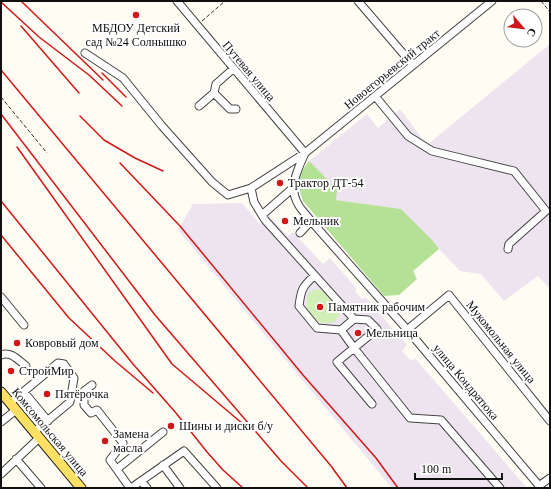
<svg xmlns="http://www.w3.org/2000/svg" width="551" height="489" viewBox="0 0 551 489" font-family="'Times New Roman',serif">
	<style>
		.industrial { fill: #eee4ef }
		.green { fill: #d1efb7 }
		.forest { fill: #b4e195 }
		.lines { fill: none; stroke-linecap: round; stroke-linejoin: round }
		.minor-casing { stroke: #434343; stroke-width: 9 }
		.major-casing { stroke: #212121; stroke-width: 11 }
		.path { stroke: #323232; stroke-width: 1; stroke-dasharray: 4 2; stroke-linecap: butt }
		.minor { stroke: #fff; stroke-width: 7 }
		.major { stroke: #ffe063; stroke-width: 9 }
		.rail { stroke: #d01818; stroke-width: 1.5 }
		.poi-dot { fill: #d01818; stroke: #fff; stroke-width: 1.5 }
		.labels { text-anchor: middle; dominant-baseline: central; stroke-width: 4; stroke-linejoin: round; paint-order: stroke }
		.poi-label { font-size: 12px; fill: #101010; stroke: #fff; text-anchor: start }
		.street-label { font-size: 12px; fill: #101010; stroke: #fff }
	</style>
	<rect width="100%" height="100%" fill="#fffdf3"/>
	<path class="industrial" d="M550,44V289L538,276L504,301L481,274L460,271L401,209L336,200L309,161L367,114L378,128L400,109L427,145Z
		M242,203L260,224L269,216L288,236L293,232L323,264L330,258L357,289L355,291L362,299L365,297L407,345L402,351L411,361L415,358L527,488H392L178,230L193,204Z"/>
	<path class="green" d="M318,289C328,294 336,304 340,314L335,322C314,327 301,313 309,292Z"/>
	<path class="forest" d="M309,161L337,189L336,200L401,209L432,240L439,249L413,271L417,279L399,295L384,296L303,201C297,183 297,176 309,161Z"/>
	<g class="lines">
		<g class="minor-casing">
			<path id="minor" d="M358,1L413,65
				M492,1L305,153C298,169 288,187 298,204C301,210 307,215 311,221L411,334L541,488
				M85,53L123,78L162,126L212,182L228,195L251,188L305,153L177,1
				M214,93L230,109H236
				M375,96L408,136L432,151L514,171L546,211L509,244L508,249
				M199,106L214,93L216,84L233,69
				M251,188L254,202L265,220L354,319L341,330L317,328L299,306C301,290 302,287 314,276
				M262,215L294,187
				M300,233L311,221
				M1,297L24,325
				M354,319L368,320L377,329L354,348L410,418L441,420L500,488
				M341,330L354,348L337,362L372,404
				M407,330L449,295L550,421
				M1,355C11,351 18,360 26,366
				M92,385L84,391V405L91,413L97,410L123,443L110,460L130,488
				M24,392L48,421
				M10,403L58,363L64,364L74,378L70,402L34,432
				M1,422L16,410
				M16,459L41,488
				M163,465L180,488
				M117,469L163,432
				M1,474L39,438
				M141,481L147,488
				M540,485L550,478
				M131,488L184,451L217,488"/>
		</g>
		<g class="major-casing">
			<path id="major" d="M1,392L81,488"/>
		</g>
		<path class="path" d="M541,1L550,12
			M202,21L225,1
			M1,97L47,153"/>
		<use href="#minor" class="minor"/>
		<use href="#major" class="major"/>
		<path class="rail" d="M21,1L103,80
			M1,2L39,37L89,75L122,106
			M21,26L79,93
			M1,70L331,466L347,488
			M102,73L126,97
			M1,114L155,315L281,461L308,488
			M80,116L104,140L135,158L163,171
			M17,147L172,364L243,424
			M120,163L180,226L303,375L376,458L398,488
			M1,201L133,364L176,413L207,452L223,470L243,488
			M1,235L69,318L115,361L153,393"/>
	</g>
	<g class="poi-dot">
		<circle cx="136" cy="15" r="4"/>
		<circle cx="280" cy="183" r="4"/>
		<circle cx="285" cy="221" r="4"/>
		<circle cx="320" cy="307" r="4"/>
		<circle cx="358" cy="333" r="4"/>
		<circle cx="17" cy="343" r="4"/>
		<circle cx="11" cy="371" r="4"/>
		<circle cx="47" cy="394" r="4"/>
		<circle cx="171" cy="426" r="4"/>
		<circle cx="105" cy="441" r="4"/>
	</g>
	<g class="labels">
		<g class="poi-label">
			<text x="136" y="28" text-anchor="middle">МБДОУ Детский<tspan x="136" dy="14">сад №24 Солнышко</tspan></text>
			<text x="288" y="183">Трактор ДТ-54</text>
			<text x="293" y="221">Мельник</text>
			<text x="328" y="307">Памятник рабочим</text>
			<text x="366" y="333">Мельница</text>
			<text x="25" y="343">Ковровый дом</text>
			<text x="19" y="371">СтройМир</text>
			<text x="55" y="394">Пятёрочка</text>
			<text x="179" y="426">Шины и диски б/у</text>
			<text x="113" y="434">Замена<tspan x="113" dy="14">масла</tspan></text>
		</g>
		<g class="street-label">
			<text transform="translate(392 69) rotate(-39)">Новоегорьевский тракт</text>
			<text transform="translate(249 71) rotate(50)">Путевая улица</text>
			<text transform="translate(501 342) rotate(51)">Мукомольная улица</text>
			<text transform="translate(466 382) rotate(50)">улица Кондратюка</text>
			<text transform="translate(50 432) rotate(50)">Комсомольская улица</text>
		</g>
	</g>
	<rect width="551" height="489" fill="none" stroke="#101010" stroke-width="4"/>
	<g transform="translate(523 28) rotate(118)"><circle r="19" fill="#ffffff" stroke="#9f9f9f"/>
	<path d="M0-3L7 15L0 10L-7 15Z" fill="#d01818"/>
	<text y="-6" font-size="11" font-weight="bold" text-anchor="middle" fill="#101010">С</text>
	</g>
	<path d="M415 473v6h87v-6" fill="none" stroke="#101010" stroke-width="2"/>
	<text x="421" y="473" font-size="12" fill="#101010" stroke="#ffffff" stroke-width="3" paint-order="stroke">100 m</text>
</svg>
